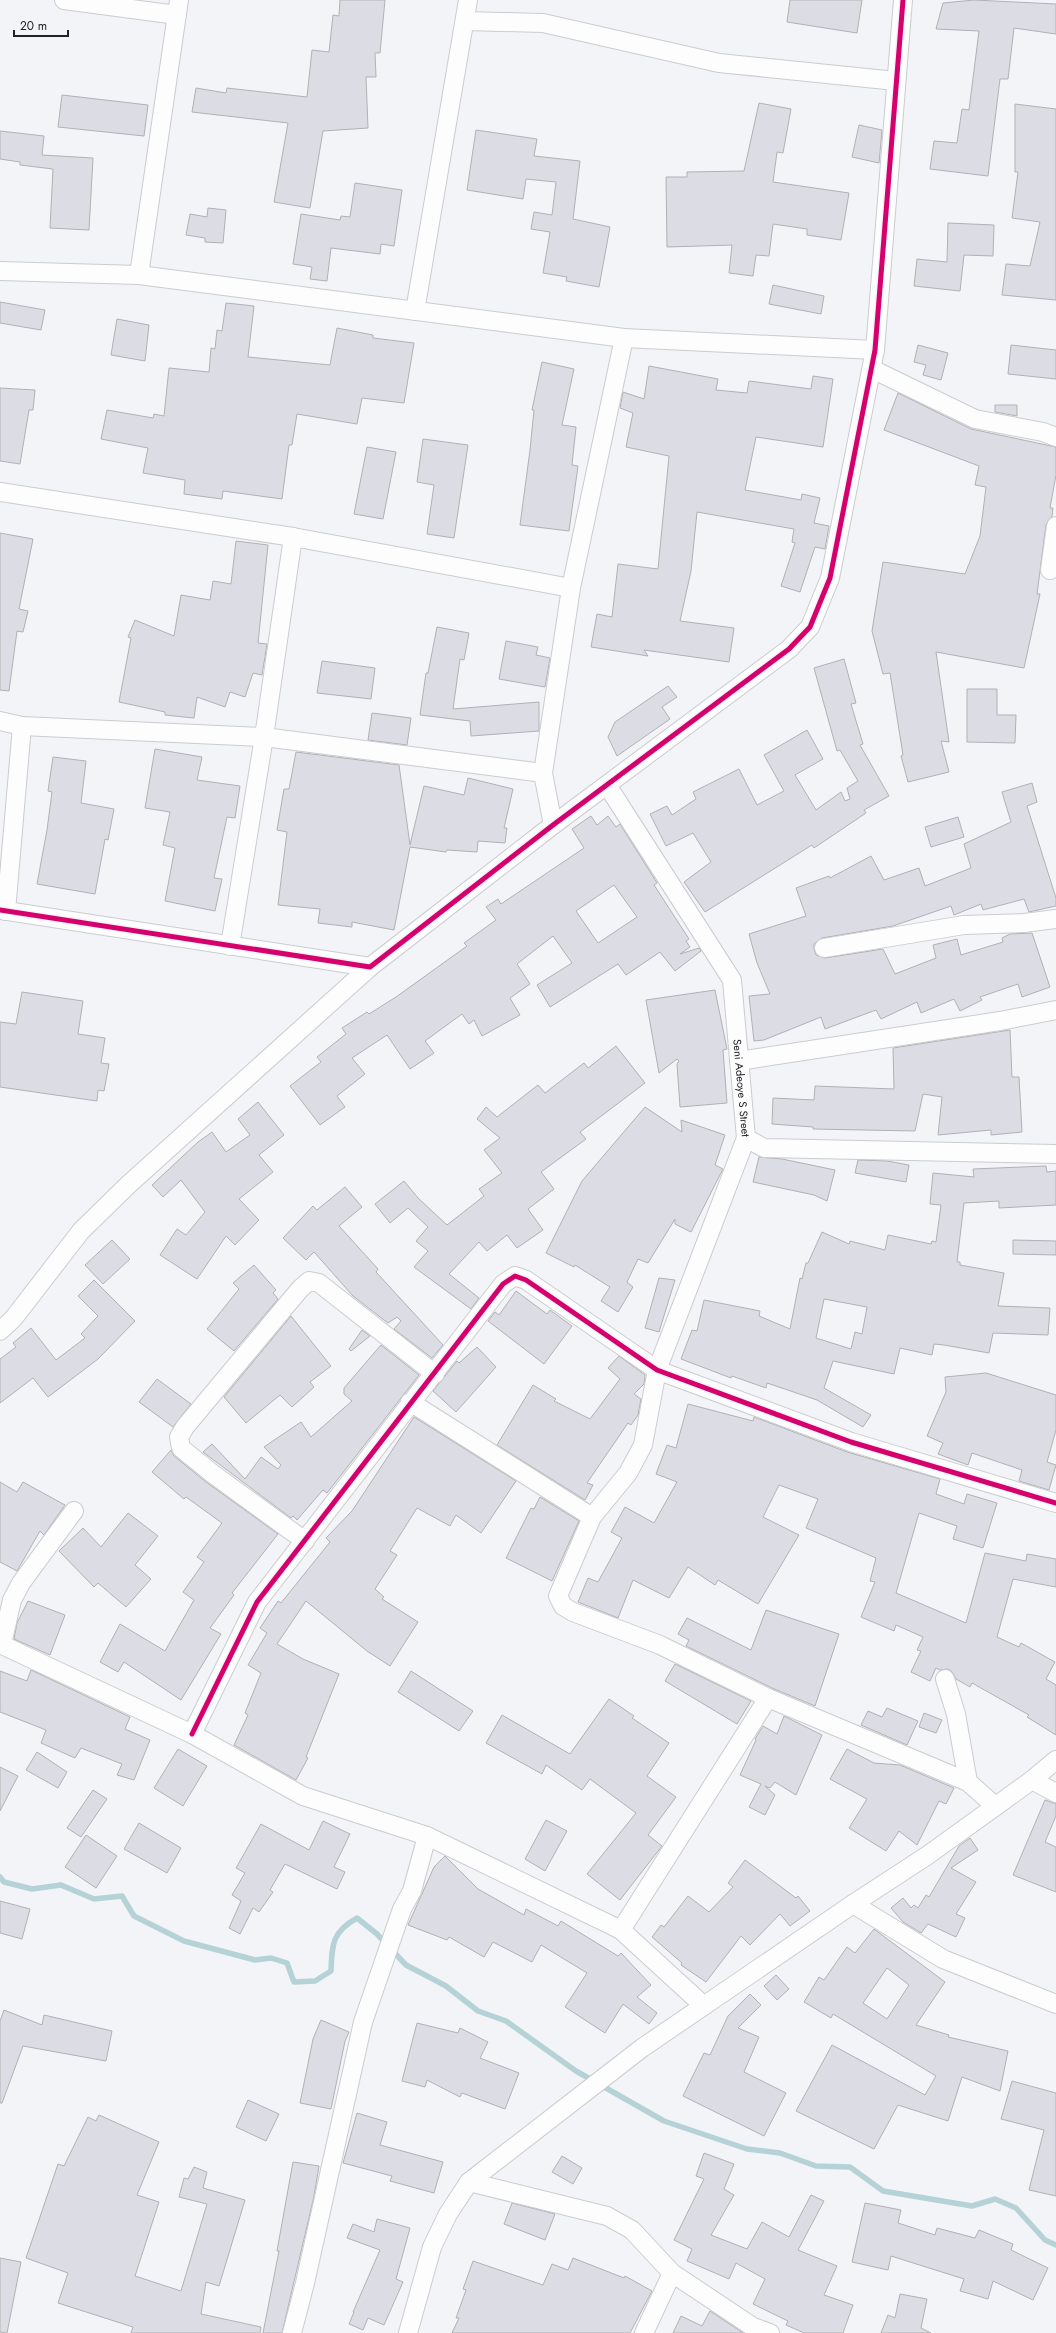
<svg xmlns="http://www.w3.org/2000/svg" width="1056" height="2333" font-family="Jost,sans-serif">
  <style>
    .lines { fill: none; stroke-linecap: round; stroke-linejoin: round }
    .stream { stroke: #b5d2d7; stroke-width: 5.5 }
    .building { fill: #dcdce4; stroke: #b1b1b4; fill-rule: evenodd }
    .minor-casing { stroke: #cbcccf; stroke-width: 20 }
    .minor { stroke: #fdfdfe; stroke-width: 18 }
    .cycleway-casing { stroke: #f2f3f9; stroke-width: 8 }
    .cycleway { stroke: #d6006c; stroke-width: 5 }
    .labels { text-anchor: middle; stroke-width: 4; stroke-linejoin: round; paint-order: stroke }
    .street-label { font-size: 11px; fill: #222225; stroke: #f2f3f9 }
  </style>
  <rect width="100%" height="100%" fill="#f3f4f8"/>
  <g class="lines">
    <path class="stream" d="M0,1877L4,1882L32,1889L61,1885L94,1899L122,1896L134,1916L184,1941L255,1960L271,1958L287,1963L294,1982L315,1981L331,1971C332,1944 332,1932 357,1918L377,1934L406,1965L446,1986L478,2011L506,2021L576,2071L664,2121L747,2149L780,2153L816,2166L850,2167L883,2191L972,2206L995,2199L1016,2208L1045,2240L1056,2245"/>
  </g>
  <path class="building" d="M340,0H385L380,53H375L376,77H366L368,128L323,131L310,208L274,202L288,123L192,112L196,88L226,93L227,88L307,97L312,50L329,52L333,15L339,16Z
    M790,0H862L857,33L787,22Z
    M974,0L1056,4V34L1014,28L1008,79H1000L988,176L930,169L934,141L957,143L962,109L969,110L979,31L936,29L943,3Z
    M62,95L148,105L144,136L58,127Z
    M759,103L791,109L783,153L777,152L773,182L849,193L841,240L807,235V229L773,224L769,256L756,255L753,276L729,273L732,245L667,247L666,177H687V172L744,171Z
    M1015,104L1056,109V300L1002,295L1006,264L1030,266L1040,222L1012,218L1018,172H1015Z
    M859,125L882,130L879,163L852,157Z
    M476,130L537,139L534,156L580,161L573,219L610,227L599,287L566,281L567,277L543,273L550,232L531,229L534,212L552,215L556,182L526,179L523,199L467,190Z
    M0,131L44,136L42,155L93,158L89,230L50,228L53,169L20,165V162L0,159Z
    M355,183L402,190L394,246L381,244L380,254L331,248L327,281L310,279L312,267L293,264L301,214L340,220L341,216L350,217Z
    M208,208L226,210L223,243L205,242V238L186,235L190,214L207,217Z
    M948,223L994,225L993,256L964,255L960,291L914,286L917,259L947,262Z
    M773,285L824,296L821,314L769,304Z
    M0,302L45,310L41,330L0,323Z
    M226,303L254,306L248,357L330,365L337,328L373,335V338L414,343L404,403L362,398L357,424L297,414L292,445H289L282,499L223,491L222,499L184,494L185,480L143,473L148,448L101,439L107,410L153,418L154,414L164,416L169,368L209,372L211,348L215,349L217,330L222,331Z
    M117,319L149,325L145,361L111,355Z
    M918,345L948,353L941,380L923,375L926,365L914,362Z
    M1011,345L1056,350V379L1008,374Z
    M542,362L574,369L562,425L576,427L572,465L578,466L569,531L520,525L530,450L534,410H532Z
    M649,366L718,379L716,390L747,393L749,381L811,389L813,376L833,379L823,447L756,437L745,490L801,500L802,494L820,498L814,523L829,526L825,549L815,547L800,592L781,586L795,543L792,542L794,529L697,512L691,571L680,621L734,628L729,662L644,650L648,656L591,647L597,614L612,617L618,564L658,569L669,456L626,447L633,413L620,408L623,392L644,399Z
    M0,388L35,390L33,410H29L20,464L0,461Z
    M898,393L971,429L1056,447V475L1050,508H1053L1052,516L1046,525L1037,594H1040L1024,668L936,652L949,742L941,741L949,772L908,782L901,756L903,755L890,673L883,674L872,631L883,562L965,574L980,536L986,487L975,485L979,466L884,430Z
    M995,405H1017V416L995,412Z
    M423,439L468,445L454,538L427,534L434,485L417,482Z
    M367,447L396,452L383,519L354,514Z
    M0,533L33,539L19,609L28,611L23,632L17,631L9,691L0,690Z
    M236,541L268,545L258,643L267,644L262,675L253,673L245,697L230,692L225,707L197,697L194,718L165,715V712L119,702L131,638L128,637L135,620L174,636L181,595L210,600L213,581L231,584Z
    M437,627L469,633L464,660L460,659L453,709L539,702V731L471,736L470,721L420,715L426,673H428Z
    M506,641L538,647L536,655L550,658L545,687L499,679Z
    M844,659L856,703L851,704L863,744L860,745L889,796L864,810L866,813L814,848L812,845L705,912L684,882L711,862L693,833L666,846L650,814L667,806L672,815L696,799L693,792L739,769L757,805L784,791L764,755L807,730L823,759L795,775L816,810L841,792L845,801L850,799L847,788L858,781L840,750L837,751L814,668Z
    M322,661L375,668L371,699L317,693Z
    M668,686L677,697L662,707L670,719L617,756L608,737L615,722Z
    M967,689H997V715H1016L1015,743L967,742Z
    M372,713L411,718L407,745L368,740Z
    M155,749L202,757L197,780L240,786L235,818L227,817L214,878L222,879L215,911L165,901L175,848L163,845L170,812L145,808Z
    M296,752L399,765L410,845L424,786L464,795L468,778L513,789L504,828H507L505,843L478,841L477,852L447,850L446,852L410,847L394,930L352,922V927L318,923L320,909L278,905L287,832L277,830L284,789H289Z
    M53,757L86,761L81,803L114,809L108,840L105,839L95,894L37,884L47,830L52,792L48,791Z
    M1032,783L1037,802L1027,806L1056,898V906L1029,912L1024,899L983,910L981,904L954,915L951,906L893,926L822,938L814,944V949L816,955L825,958L883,949L895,974L936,958L933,945L957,939L961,955L1003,942L1002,938L1010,934L1032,933L1050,987L1022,997L1018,984L980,997L982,1000L960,1011L954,999L921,1013L917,1002L881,1019L876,1010L825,1029L821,1017L764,1040L754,1041L749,996L770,994L757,963L749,934L806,916L796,888L829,876L830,878L871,856L884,880L919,868L925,886L971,868L964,844L1011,822L1002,792Z
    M591,816L597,825L608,816L616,827L620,824L657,883L654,885L689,939L686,941L690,947L680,954L699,948L701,951L675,971L660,952L626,975L618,964L550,1007L537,985L572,963L553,936L517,964L530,984L510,998L520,1015L482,1036L474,1020L469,1024L462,1014L425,1041L434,1053L410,1069L387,1035L352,1058L365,1074L337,1096L345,1107L320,1125L290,1086L321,1062L317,1057L346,1034L342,1028L367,1012L369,1014L396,997L467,946L464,943L496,920L486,907L498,899L501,904L584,848L572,829ZM614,885L637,917L598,943L576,911Z
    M958,817L964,837L931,847L925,827Z
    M715,990L727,1049L723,1050L727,1103L680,1107L677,1064L679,1061L677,1059L659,1073L646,1000Z
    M22,992L83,1001L78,1034L105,1038L101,1063L109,1064L104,1091L98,1090L97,1101L0,1087V1022L16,1024Z
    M1010,1030L1012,1077H1019L1022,1132L991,1135V1130L938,1135L942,1097L923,1094L915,1131L813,1129V1127L772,1124L773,1098L814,1100L815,1086L894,1089L893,1048Z
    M616,1046L645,1083L580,1132L586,1139L541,1172L554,1189L528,1209L543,1230L517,1248L507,1235L487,1251L479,1242L449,1274L479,1298L471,1309L414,1267L428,1251L416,1241L428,1227L408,1208L390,1223L375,1204L404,1181L418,1198L447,1225L484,1196L479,1189L502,1173L484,1150L500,1138L477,1119L486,1107L497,1117L538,1085L545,1093L584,1063L588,1068Z
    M258,1102L284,1135L259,1155L273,1172L239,1199L259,1220L235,1245L226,1236L197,1279L160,1255L177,1229L186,1235L205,1212L181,1180L163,1197L152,1185L198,1142L212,1132L226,1152L250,1135L238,1119Z
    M645,1107L682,1132L681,1120L725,1135L715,1165L723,1169L691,1232L675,1224V1219L648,1263L638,1259L627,1282L633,1287L618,1312L601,1301L610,1287L575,1265L574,1267L546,1253L582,1181Z
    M759,1157L782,1159L835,1170L827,1201L814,1195L753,1182Z
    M858,1160L887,1161L909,1165L906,1182L855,1173Z
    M1046,1166L1047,1172L1056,1171V1205L999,1208V1201L964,1203L957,1262H960V1265L1004,1273L998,1306L1050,1308L1048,1335L993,1333L989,1353L944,1345L934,1344L932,1355L900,1348L894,1374L833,1361L824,1388L871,1415L863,1427L817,1400L767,1383L766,1388L732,1376L731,1378L681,1359L692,1330L697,1331L704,1300L760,1311L759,1316L790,1329L800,1278L802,1279L806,1263H808L822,1232L849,1244L850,1241L885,1250L888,1235L931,1244L932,1241L936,1242L941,1205L930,1204L933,1173L974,1177L973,1169ZM824,1299L867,1307L862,1334L855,1332L851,1349L816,1338Z
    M345,1187L362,1207L339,1226L378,1269L376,1272L443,1345L432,1358L394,1329L401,1321L397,1317L388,1323L353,1296L314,1252L306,1260L283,1238L313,1206L317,1210Z
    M112,1240L130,1259L103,1284L85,1265Z
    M1013,1240L1056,1241V1255L1013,1254Z
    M254,1265L276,1290L273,1293L278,1299L234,1351L207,1329L239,1289L233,1283Z
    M659,1278L675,1280L659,1332L645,1328Z
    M94,1280L135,1321L98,1359L48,1397L33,1378L0,1403V1359L16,1347L13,1343L31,1328L56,1360L85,1338L81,1334L98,1316L78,1296Z
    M516,1291L547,1314L550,1310L572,1326L544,1364L488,1321L495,1312L499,1315Z
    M291,1316L331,1366L310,1382L314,1387L292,1407L280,1395L246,1423L224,1397Z
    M362,1330L370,1336L351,1351L349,1349Z
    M381,1345L419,1375L327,1493L323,1490L297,1520L293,1516L291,1518L203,1452L212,1444L245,1479L261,1457L278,1469L281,1465L264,1447L301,1422L311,1437L352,1401L344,1394V1388Z
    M477,1347L496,1367L456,1412L433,1391L457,1361L459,1363Z
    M619,1356L645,1375L644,1384L634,1394L641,1399L638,1415L631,1425L628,1423L587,1483L593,1485L585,1500L497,1445L533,1385L556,1399L554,1401L590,1419L620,1379L608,1368Z
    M986,1373L1056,1395V1430L1047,1462L1056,1465L1049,1490L1019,1481L1022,1470L972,1453L968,1465L938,1454L943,1443L927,1436L946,1392L945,1377Z
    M157,1379L191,1404L173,1427L139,1402Z
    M688,1404L753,1421L754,1417L847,1452L940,1479L936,1494L964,1504L967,1494L997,1503L983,1548L953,1539L957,1526L919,1513L896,1593L966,1623L985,1553L1026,1561L1027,1554L1056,1559V1587L1013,1579L997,1637L1019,1647L1021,1643L1055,1662L1046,1679L1056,1685V1735L1027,1717L1029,1715L972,1683L970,1687L956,1679L952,1672L948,1669L940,1670L936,1668L930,1681L911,1672L921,1651L917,1650L923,1637L896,1625L894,1631L861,1617L875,1582L870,1581L876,1558L806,1528L818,1499L779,1485L763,1517L799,1535L758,1604L718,1580L715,1585L688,1567L669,1598L633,1580L618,1618L578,1602L588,1578L598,1582L622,1538L611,1532L625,1507L654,1523L677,1482L656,1474L667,1445L676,1448Z
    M414,1417L516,1481L481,1533L456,1515L450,1526L417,1508L390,1551L397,1555L375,1589L384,1597L382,1599L418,1622L390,1666L367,1651L306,1601L277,1644L303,1659L339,1674L306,1757L308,1758L296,1780L234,1745L248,1715L245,1713L261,1673L248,1665L267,1633L260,1628L278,1601L281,1603L330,1542L326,1538L352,1511Z
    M171,1450L174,1456L206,1482L278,1534L232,1593L234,1595L210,1628L221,1634L181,1700L124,1662L118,1672L100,1662L120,1624L165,1651L194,1600L183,1592L204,1562L197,1557L222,1523L186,1497L184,1499L152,1472Z
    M0,1482L17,1492L23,1482L65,1505L44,1535L40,1531L17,1571L0,1562Z
    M540,1497L579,1521L552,1581L506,1558L531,1508L534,1509Z
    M128,1513L158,1536L135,1565L151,1579L126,1607L98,1583L94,1587L59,1551L83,1528L101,1547Z
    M28,1601L65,1615L50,1655L14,1639L17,1623Z
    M766,1610L839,1634L815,1706L772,1688L686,1646L689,1640L678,1634L687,1618L751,1650Z
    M675,1664L751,1701L737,1724L665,1681Z
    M31,1670L130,1717L125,1729L150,1740L134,1780L117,1775L122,1764L81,1748L75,1758L41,1743L46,1730L0,1712V1671L27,1681Z
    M411,1671L473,1711L459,1731L398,1692Z
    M609,1699L634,1716L632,1718L669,1743L647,1776L676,1797L648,1835L662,1846L620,1900L587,1874L636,1813L590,1779L582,1790L546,1765L542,1774L486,1743L502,1715L570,1754Z
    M887,1708L918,1721L907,1745L861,1725L868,1711L882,1717Z
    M924,1713L942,1720L936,1733L919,1727Z
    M784,1716L822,1735L796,1795L775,1782L770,1788L765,1786L775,1795L765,1815L749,1807L761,1784L740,1775L756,1740L755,1739L763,1726L777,1734Z
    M178,1749L207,1766L183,1806L154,1788Z
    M847,1749L874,1763L900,1765L954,1788L946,1804L939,1801L917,1845L899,1831L886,1851L849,1828L867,1799L830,1779Z
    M37,1752L67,1772L58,1788L26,1770Z
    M0,1767L18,1776L0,1811Z
    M93,1790L107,1799L81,1837L67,1828Z
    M1045,1800L1056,1804V1816L1045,1842L1056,1847V1892L1013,1875Z
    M546,1820L567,1831L545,1871L525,1859Z
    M323,1821L350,1834L334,1867L345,1872L337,1889L285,1864L270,1890L273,1892L259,1912L253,1908L240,1934L229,1928L241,1901L232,1895L245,1873L236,1868L261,1824L309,1850Z
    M139,1823L181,1848L167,1873L124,1849Z
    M86,1835L117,1856L96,1888L65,1867Z
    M970,1838L978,1850L951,1868L976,1882L956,1914L965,1918L956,1937L928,1924L921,1933L903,1922L891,1908L903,1898L911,1908L914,1905L918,1908L926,1895L929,1897L959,1846Z
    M445,1856L478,1889L524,1915L526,1909L558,1926L561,1921L618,1956L621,1953L651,1985L637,1997L657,2013L649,2024L623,2004L605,2033L565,2007L587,1973L541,1945L532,1962L493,1942L484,1957L449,1937L447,1940L408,1925L434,1867Z
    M745,1860L796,1898L798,1896L810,1911L790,1926L780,1914L750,1945L741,1936L706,1982L681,1965L682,1963L652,1937L661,1925L664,1927L688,1896L709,1912L733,1887L728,1883Z
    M0,1901L30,1909L22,1939L0,1933Z
    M874,1929L945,1982L916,2025L949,2035L948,2037L1008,2051L1000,2091L962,2077L948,2121L898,2105L874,2149L796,2111L832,2045L925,2095L936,2076L833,2014L831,2018L804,2002L819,1977L824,1980L847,1947L855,1953ZM887,1968L909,1985L887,2019L863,2003Z
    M776,1975L789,1989L777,2000L764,1986Z
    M750,1994L761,2005L738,2028L759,2037L744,2072L786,2093L764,2136L683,2096L704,2053L710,2055L728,2016Z
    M4,2010L42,2025L44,2015L112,2031L106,2061L23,2046L2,2103H0V2021Z
    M321,2020L349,2032L345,2041L331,2109L300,2103L313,2039Z
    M417,2023L458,2033L460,2028L488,2042L480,2058L519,2073L505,2109L462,2093L460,2097L427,2080L425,2087L402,2081Z
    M1012,2081L1056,2093V2196L1029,2190L1044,2130L1001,2119Z
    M248,2100L279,2114L266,2141L236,2127Z
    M357,2113L387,2122L380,2145L443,2162L434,2193L390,2181L392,2176L343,2163Z
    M99,2115L159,2142L137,2195L159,2202L135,2276L181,2291L207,2204L179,2197L184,2178L188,2179L194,2167L207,2172L203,2188L245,2200L219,2286L206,2282L201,2314L261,2327L260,2333H131L133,2327L58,2303L68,2273L26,2258L58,2164L64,2166L88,2117L96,2121Z
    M704,2153L734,2164L724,2189L734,2195L711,2235L747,2249L762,2222L789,2237L811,2195L824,2201L798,2250L837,2266L824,2295L853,2305L843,2333H804L786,2325L788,2321L753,2304L765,2279L736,2263L729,2279L687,2261L692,2249L674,2240L704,2179L696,2176Z
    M562,2156L582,2168L573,2184L552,2172Z
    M293,2162L319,2166L314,2196L282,2333H263L279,2251H277Z
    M512,2203L555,2214L545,2240L504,2224Z
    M865,2203L901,2210L898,2223L935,2235L937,2228L975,2238L979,2230L1013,2244L1011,2250L1048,2268L1033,2300L993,2281L988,2299L960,2291L964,2279L891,2256L888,2270L852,2262Z
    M377,2219L410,2228L396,2279L403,2282L384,2325L368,2318L363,2330L349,2324L354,2312H353L380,2250L347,2238L353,2224L374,2232Z
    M0,2258L21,2262L7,2333L0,2332Z
    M573,2258L624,2278L625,2276L652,2291L630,2333H452L459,2318H456L466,2290L463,2289L473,2261L543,2285L552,2264L568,2270Z
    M900,2294L927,2299L921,2328L931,2333H881L888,2315L895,2318Z
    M710,2311L743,2333H673L681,2316L702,2326Z"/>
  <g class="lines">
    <g class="minor-casing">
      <g id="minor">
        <path d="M64,0L177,15"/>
        <path d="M465,21L543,23L719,63L896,81"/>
        <path d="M0,271L139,275L624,338L875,350"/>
        <path d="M139,275L179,0"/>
        <path d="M415,311L468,0"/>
        <path d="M872,369L975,419L1043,432L1056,437"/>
        <path d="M0,492L293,537L571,588"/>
        <path d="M1050,570L1056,526"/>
        <path d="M0,721L22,726L264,737L543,773"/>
        <path id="s1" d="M607,785L732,980L746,1138L764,1148L1056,1154"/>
        <path d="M553,825L543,773L571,588L624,338"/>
        <path d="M0,910L370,967L553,825L789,649L810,627L830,578L875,350L903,0"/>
        <path d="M6,911L22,726"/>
        <path d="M230,946L264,737L293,537"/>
        <path d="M824,948L964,925L1024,923L1056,919"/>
        <path d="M739,1061L1000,1021L1056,1010"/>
        <path d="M746,1138L657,1370L643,1445L628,1473L592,1517L558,1596L563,1606L573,1612L660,1645L768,1698L968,1782L995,1806"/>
        <path d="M0,1331L13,1319L81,1231L128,1185L370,967"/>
        <path d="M410,1402L592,1517"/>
        <path d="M305,1541L213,1474L181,1448L179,1437L185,1427L300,1289L309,1281L319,1283L435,1374"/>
        <path d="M0,1644L192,1734L303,1796L427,1836L621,1930L704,2006"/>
        <path d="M2,1644L12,1600L21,1583L74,1511"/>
        <path d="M945,1679L956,1714L968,1782"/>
        <path d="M192,1734L257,1602L503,1284L515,1276L526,1280L657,1370L851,1442L1056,1503"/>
        <path d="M1032,1780L1056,1793"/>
        <path d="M853,1904L943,1959L1056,2004"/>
        <path d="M621,1930L768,1698"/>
        <path d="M469,2182L607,2216L632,2230L672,2273L753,2327L770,2333"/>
        <path d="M292,2333L305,2283L363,2022L402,1909L412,1891L427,1836"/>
        <path d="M408,2333L432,2247L448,2214L469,2182L642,2048L853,1904L928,1855L1032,1780L1056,1760"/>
        <path d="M644,2333L672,2273"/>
      </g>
    </g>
    <use href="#minor" class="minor"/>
    <g class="cycleway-casing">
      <path id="cycleway" d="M0,910L370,967L553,825L789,649L810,627L830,578L875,350L903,0
        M192,1734L257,1602L503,1284L515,1276L526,1280L657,1370L851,1442L1056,1503"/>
    </g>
    <use href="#cycleway" class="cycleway"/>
  </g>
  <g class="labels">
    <g class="street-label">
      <text dy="4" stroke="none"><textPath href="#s1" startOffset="340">Seni Adeoye S Street</textPath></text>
    </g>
  </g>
  <path d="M14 30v6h54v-6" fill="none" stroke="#222225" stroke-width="2"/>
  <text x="20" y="30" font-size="12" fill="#222225" stroke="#f2f3f9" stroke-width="3" paint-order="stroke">20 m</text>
</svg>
